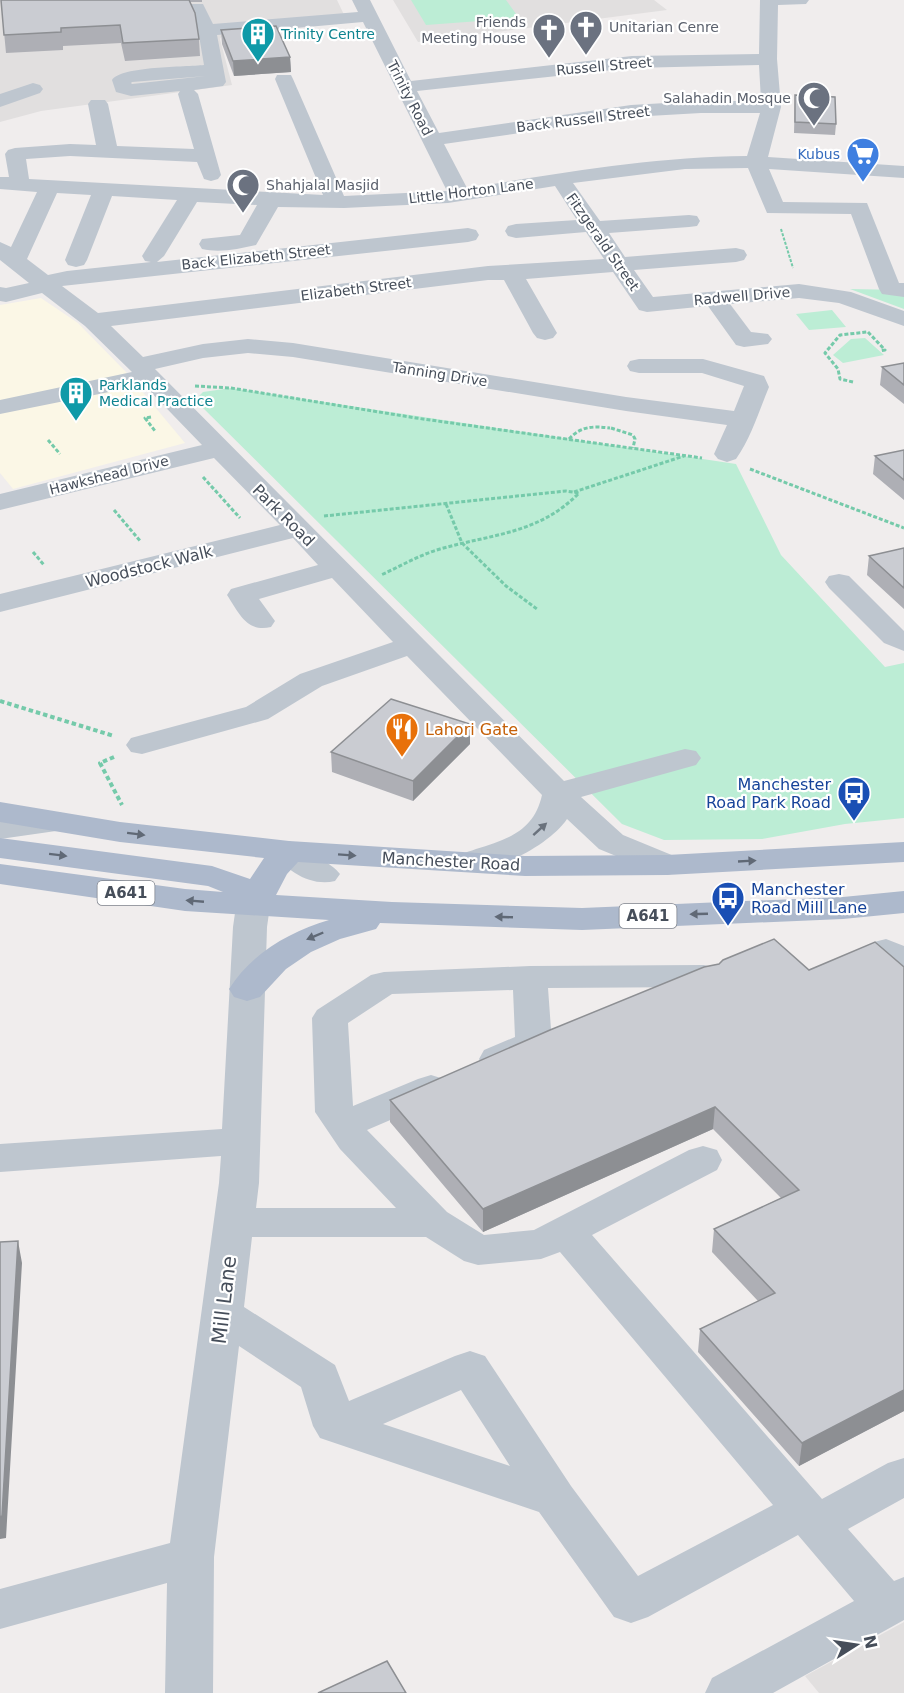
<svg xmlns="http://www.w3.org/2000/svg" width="904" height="1693" font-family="'DejaVu Sans',sans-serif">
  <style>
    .commercial { fill: #fbf7e6 }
    .education { fill: #e1dfdf }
    .green { fill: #bcedd5 }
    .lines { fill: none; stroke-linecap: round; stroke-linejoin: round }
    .path-far2 { stroke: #75caaa; stroke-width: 2; stroke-dasharray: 3 1.5; stroke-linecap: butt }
    .path-far1 { stroke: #75caaa; stroke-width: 3; stroke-dasharray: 4 2; stroke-linecap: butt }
    .path { stroke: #75caaa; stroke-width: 4; stroke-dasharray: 4.5 3; stroke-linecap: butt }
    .minor { fill: #bec6cf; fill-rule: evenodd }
    .major { fill: #adb9cc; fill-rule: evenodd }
    .wall { fill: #aeafb5 }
    .shaded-wall { fill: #8d8f93 }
    .building { fill: #caccd2; stroke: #8d8f93; stroke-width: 1.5 }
    .oneway { fill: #6a727d }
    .oneway2 { fill: #606976 }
    .labels { text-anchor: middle; stroke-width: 4.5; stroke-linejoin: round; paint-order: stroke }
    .far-worship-label { font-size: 14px; fill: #5b616d; stroke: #fff; text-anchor: end }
    .far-culture-label { font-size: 14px; fill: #0d838f; stroke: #fff; text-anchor: start }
    .far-street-label { font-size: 14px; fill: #464e5a; stroke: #fff }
    .far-shop-label { font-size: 14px; fill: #366cbe; stroke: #fff; text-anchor: end }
    .shield { fill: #fff; stroke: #7e838c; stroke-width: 1.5 }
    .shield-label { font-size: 15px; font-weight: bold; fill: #464e5a }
    .street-label { font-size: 16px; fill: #464e5a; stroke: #fff }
    .food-label { font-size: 16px; fill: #c56008; stroke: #fff; text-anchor: start }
    .transit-label { font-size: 16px; fill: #164399; stroke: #fff; text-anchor: end }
    .near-street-label { font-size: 20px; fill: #464e5a; stroke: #fff }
  </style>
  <rect width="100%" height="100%" fill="#f0eded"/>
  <path class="commercial" d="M41,298L78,323L126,372L185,443L13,489L0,473V305Z"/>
  <path class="education" d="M0,0H337L347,21L223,35L220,39L232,85L41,111L0,122Z
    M393,0H654L667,10L418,42Z
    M904,1622V1693H819L805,1676Z"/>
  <path class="green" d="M411,0H506L519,18L426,25Z
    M850,289L904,290V309Z
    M832,310L846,327L809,330L796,314Z
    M865,338L884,355L843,363L833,355L851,339Z
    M231,388L736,464L781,555L885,667L904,663V818L845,824L762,839L664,840L622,824L195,400L203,392Z"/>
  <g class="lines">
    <path class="path-far2" d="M781,229L793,268"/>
    <path class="path-far1" d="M868,332L885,350L880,351
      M853,382L840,379L838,369L825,353L840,335L867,332
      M195,386L231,388L416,418L702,458
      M151,417L145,418L155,431
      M611,428L633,435L635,439L633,448
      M569,439C581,426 593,426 610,428
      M48,440L60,454
      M750,469L904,528
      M203,477L240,518
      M574,492L684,456
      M446,504L462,543L506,586L537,609
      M114,510L141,542
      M324,516L566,491L579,493C539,534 492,534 440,549C419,555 401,566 381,575
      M33,552L44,565"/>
    <path class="path" d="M0,701L114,736
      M114,757L100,763L122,805"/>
    <path class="minor" d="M352,0H370L411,81L632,56L759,54L760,0H809L806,4L778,5L777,59L781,107L768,157L904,166V178L769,169L783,202L867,203L899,283H904V297L882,294L879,289L851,214L767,213L748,168L685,169L573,183L600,221L689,215L697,216L700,221L697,226L689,227L609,233L625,257L736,248L744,250L747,255L744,260L736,262L634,270L653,297L799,284L851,292L904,311V326L839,303L799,298L730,304L751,332L768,334L772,339L768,344L744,347L736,345L708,306L647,312L639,310L613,272L526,279L557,333L553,338L545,340L537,338L533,333L504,280H488L111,326L143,357L203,344L248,339L293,343L626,397L734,411L744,386L702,373H639L630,371L627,366L630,361L639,359H703L764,376L769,387C759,411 751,438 736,459L727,462L718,459L714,454L727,425L626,411L293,357L248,353L203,358L155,369L564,781L685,749L696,751L701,758L696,765L581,797L623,835L679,858L684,865L679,872L667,875L655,872L599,849L567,819C549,846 488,878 456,870L451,863C458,854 465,853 476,849C508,839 534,831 542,795L407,656L322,686L268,719L142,754L131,752L126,745L131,738L246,707L300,674L393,642L332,578L259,599L275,621L271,627C247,633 239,613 227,595L231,589L318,565L293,538L0,612V594L280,525L214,458L0,510V494L202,445L144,385L0,414V400L132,372L85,326L42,293L6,302L0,301V287L6,288L29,283L0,260V242L11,247L37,192L0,189V177H9L5,154L8,150L15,148L70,144L96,145L88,104L91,100H105L108,104L117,146L194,149L178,94L180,91L131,96L116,92L112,80C121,66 186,67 204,65L198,30L188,8L191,4H203L213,24L358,12ZM363,22L447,191L344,196L293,79L291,75H277L275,79L323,195L29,179L26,159L70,156L197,162L204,179L211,181L218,179L221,175L198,94L194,90L223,86L226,82L217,35ZM759,65L761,101H701L631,105L439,133L417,91L632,68ZM206,76L132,84L131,83L132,82ZM701,113H760L747,156C651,157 562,173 467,188L444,144L631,117ZM555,186L577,220L516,224L508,226L505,231L508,236L516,238L586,232L604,259L488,266L98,313L62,286L468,242L476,240L479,235L476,230L468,228L157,262L164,256L197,202L257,205L240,235L202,239L199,244L202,249C220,253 238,249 256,245L278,207L344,208L448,203ZM57,193L91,195L65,260L68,265L76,267L84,265L87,260L112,196L177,200L142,256L145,261L151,262L67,271L48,275L27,259Z
      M33,83L40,85L43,89L40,93L0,107V94Z
      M839,574L849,576L904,631V651L884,643L829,588L825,582L829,576Z
      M58,812L70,815L74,822L70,829L0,839V819Z
      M289,841C299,844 334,865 340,874L335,881C311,887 286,871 272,851L277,844Z
      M253,895L265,899L270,906L267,927L259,1183L256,1208H396L340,1149L315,1112L312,1018L317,1010L371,975L384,972L530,966L704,965L717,968L722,976L717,984L704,987L548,988L552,1043L547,1052L497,1071L484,1068L479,1059L484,1050L515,1037L513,990L392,994L348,1023L353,1106L418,1079L431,1075L444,1079L450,1088L444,1097L367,1130L447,1212L484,1235L534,1230L689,1150L703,1146L717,1150L722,1160L717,1170L592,1235L822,1499L888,1463L904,1458V1498L848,1529L894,1581L904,1577V1620L773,1693H705L712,1678L854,1601L798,1535L648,1617L631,1623L614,1617L539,1512L320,1438L313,1426L301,1387L239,1346L214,1557L213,1693H165L167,1583L0,1629V1589L170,1543L219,1183L221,1156L0,1172V1144L222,1129L233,927L236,906L241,899ZM252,1237H426L464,1261L478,1265L541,1259L560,1252L773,1505L638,1576L571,1486L485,1356L470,1351L455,1356L349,1401L335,1365L244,1307ZM461,1390L510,1466L383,1424Z
      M886,939L904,946V974C889,970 877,963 869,950L874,942Z"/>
    <path class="major" d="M0,802L120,822L289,841L525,856L667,855L904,842V862L667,875L525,876L298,862L287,874L276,895L392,902L582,908L843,897L904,891V913L843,919L582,930L380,923L376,929L340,939L311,952L286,969L260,997L247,1001L234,997L229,989C252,953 289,932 329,920L185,911L0,884V864L185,889L223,892L208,886L0,858V838L212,866L250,879L264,858L120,842L0,822Z"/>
  </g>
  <path class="wall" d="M1,0H202V2H191L190,3L199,39L200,56L125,61L121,43L63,46V50L6,53Z
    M221,30L290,57L291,72L234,76L222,44Z
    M795,95L836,124L835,135L794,133Z
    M904,363V404L880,385L882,367Z
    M904,450V500L873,474L875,456Z
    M904,548V609L867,575L869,556Z
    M470,744L413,801L332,772L331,752Z
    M904,967V1411L799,1466L698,1352L700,1329L758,1301L712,1252L714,1229L781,1198L713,1129L483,1232L390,1122V1100L809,970Z"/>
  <path class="shaded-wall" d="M290,57L291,72L234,76L233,61Z
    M470,724V744L413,801V781Z
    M715,1107L713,1129L483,1232V1209Z
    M18,1241L22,1263L6,1538L0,1539V1517Z
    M904,1390V1411L799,1466L802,1443Z"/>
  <path class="building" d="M1,0H189L195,13L199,39L123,43L120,25L61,28V32L4,35Z
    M276,26L290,57L233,61L221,30Z
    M795,95L835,97L836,124L795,122Z
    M904,363V385L882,367Z
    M904,450V480L875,456Z
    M904,548V588L869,556Z
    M391,699L470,724L413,781L331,752Z
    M774,939L809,970L875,942L904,967V1390L802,1443L700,1329L775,1293L714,1229L799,1190L715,1107L483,1209L390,1100L550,1030L704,967L719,964L723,960Z
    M18,1241L2,1516L0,1517V1242Z
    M387,1661L406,1693H318Z"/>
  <defs><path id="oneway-solid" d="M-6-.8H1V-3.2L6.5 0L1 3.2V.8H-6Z" transform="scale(1.5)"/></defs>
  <use class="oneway" href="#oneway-solid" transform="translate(540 829) rotate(-42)"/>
  <g class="oneway2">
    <use href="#oneway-solid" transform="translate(136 834) rotate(7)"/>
    <use href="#oneway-solid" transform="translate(58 855) rotate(7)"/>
    <use href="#oneway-solid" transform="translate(347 855) rotate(4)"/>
    <use href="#oneway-solid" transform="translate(747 861) rotate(-3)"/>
    <use href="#oneway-solid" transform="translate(195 901) rotate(-175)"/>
    <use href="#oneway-solid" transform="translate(699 914) rotate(178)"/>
    <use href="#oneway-solid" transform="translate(504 917) rotate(-178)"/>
    <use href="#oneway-solid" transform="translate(315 936) rotate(157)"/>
  </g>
  <defs>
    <g id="church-pin" transform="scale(1.725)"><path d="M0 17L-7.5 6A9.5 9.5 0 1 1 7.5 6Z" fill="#6b7280" stroke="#fff"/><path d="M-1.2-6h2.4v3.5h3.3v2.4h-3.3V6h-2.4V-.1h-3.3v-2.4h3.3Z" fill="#fff"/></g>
    <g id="building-pin" transform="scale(1.725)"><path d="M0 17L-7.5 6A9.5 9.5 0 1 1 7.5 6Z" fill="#0f9aa8" stroke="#fff"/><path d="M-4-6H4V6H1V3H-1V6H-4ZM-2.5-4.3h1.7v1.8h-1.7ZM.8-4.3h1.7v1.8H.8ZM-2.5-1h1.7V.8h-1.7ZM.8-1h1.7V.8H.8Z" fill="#fff"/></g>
    <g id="mosque-pin" transform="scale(1.725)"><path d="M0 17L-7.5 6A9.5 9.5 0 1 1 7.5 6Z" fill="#6b7280" stroke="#fff"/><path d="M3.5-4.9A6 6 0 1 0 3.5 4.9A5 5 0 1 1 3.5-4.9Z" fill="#fff"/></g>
    <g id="supermarket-pin" transform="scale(1.725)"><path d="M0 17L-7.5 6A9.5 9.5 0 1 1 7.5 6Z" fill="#3f7fe0" stroke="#fff"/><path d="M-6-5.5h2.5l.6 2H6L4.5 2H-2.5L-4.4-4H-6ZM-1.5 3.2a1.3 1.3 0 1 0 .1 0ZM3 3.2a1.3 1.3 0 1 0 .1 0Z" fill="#fff"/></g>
    <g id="restaurant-pin" transform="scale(1.725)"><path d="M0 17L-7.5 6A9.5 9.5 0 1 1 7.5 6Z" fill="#e8710a" stroke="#fff"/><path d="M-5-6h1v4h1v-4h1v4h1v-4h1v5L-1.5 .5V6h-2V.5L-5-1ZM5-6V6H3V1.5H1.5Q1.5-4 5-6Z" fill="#fff"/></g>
    <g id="bus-pin" transform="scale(1.725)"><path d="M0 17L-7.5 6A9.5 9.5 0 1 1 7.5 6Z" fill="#1a4fb4" stroke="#fff"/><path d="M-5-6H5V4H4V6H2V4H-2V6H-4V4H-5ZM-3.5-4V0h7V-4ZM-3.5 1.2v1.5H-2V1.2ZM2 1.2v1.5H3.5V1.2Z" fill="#fff"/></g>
  </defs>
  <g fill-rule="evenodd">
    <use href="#church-pin" x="586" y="27"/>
    <use href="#church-pin" x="549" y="30"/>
    <use href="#building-pin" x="258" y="34"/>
    <use href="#mosque-pin" x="814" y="98"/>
    <use href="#supermarket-pin" x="863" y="154"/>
    <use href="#mosque-pin" x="243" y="185"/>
    <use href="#building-pin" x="76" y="393"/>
    <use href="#restaurant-pin" x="402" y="729"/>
    <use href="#bus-pin" x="854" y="793"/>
    <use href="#bus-pin" x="728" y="898"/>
  </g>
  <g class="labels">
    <g class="far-worship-label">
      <text x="526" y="27">Friends<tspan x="526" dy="16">Meeting House</tspan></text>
      <text x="609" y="32" text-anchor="start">Unitarian Cenre</text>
      <text x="791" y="103">Salahadin Mosque</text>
      <text x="266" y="190" text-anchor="start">Shahjalal Masjid</text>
    </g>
    <g class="far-culture-label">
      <text x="281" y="39">Trinity Centre</text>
      <text x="99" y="390">Parklands<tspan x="99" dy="16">Medical Practice</tspan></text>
    </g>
    <g class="far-street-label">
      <text transform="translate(604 66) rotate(-5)" y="5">Russell Street</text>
      <text transform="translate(410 98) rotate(63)" y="5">Trinity Road</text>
      <text transform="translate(583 119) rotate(-7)" y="5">Back Russell Street</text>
      <text transform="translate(471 191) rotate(-7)" y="5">Little Horton Lane</text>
      <text transform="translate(603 242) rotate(55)" y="5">Fitzgerald Street</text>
      <text transform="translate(256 257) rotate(-6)" y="5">Back Elizabeth Street</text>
      <text transform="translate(356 289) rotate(-7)" y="5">Elizabeth Street</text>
      <text transform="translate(742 296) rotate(-5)" y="5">Radwell Drive</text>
      <text transform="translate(440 374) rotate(9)" y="5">Tanning Drive</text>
      <text transform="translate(109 475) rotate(-14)" y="5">Hawkshead Drive</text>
    </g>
    <g class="far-shop-label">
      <text x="840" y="159">Kubus</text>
    </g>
    <g class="shield">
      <rect x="97.5" y="881" width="57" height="24" rx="4.5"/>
      <rect x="619.5" y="904" width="57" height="24" rx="4.5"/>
    </g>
    <g class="shield-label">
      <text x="126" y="898">A641</text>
      <text x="648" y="921">A641</text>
    </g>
    <g class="street-label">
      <text transform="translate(284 515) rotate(45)" y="6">Park Road</text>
      <text transform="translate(149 566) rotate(-14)" y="6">Woodstock Walk</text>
      <text transform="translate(451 861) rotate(3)" y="6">Manchester Road</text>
    </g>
    <g class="food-label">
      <text x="425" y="735">Lahori Gate</text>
    </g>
    <g class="transit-label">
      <text x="831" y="790">Manchester<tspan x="831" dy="18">Road Park Road</tspan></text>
      <text x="751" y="895" text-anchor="start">Manchester<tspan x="751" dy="18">Road Mill Lane</tspan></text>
    </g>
    <g class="near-street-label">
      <text transform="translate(224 1300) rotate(-83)" y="7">Mill Lane</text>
    </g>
  </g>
  <g transform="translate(856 1645) rotate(78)" stroke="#ffffff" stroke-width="4.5" paint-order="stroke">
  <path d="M0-4.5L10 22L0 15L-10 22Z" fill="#464e5a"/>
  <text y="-9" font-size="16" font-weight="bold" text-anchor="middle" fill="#464e5a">N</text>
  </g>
</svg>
